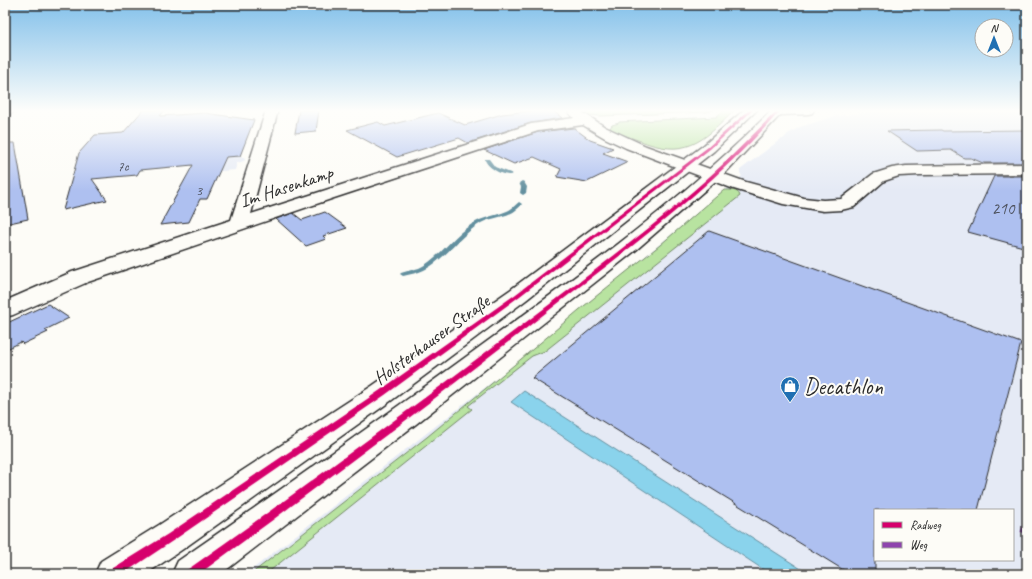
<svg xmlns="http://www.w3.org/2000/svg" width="1032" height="579" font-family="Caveat,sans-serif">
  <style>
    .built { fill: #e5eaf5; fill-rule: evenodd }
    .green { fill: #b8e3a0; stroke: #728766 }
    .water { fill: #8ad3ec; stroke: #64909f }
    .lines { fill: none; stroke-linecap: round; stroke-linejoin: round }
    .stream { fill: #64909f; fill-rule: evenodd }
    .building { fill: #aec0f0; stroke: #2b2b2b }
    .minor-casing { stroke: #2b2b2b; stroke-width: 3 }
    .secondary-casing { stroke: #2b2b2b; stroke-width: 3 }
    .minor { fill: #fdfcf7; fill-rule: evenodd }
    .secondary { fill: #fdfcf7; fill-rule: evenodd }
    .quiet { stroke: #8e44ad; stroke-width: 8; stroke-dasharray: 15 8; stroke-linecap: butt }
    .cycleway-casing { stroke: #fdfcf7; stroke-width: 2 }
    .cycleway { fill: #d6006c; fill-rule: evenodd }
    .labels { text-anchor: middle; stroke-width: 4; stroke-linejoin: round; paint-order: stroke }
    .far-number-label { font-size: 14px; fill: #4c505c }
    .number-label { font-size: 17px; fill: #4c505c }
    .street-label { font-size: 19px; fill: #2b2b2b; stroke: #fdfcf7 }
    .near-poi-label { font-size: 23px; fill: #2b2b2b; stroke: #fdfcf7; text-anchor: start }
  </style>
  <rect width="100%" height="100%" fill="#fdfcf7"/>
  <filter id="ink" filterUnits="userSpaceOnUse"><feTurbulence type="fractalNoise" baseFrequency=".025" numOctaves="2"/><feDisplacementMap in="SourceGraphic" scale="8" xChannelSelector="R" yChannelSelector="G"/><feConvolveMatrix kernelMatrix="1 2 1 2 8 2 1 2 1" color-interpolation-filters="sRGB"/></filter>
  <g filter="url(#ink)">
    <path class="built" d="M910,110H1027V574H246L514,365L742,176L740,173V170L781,139H783L787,135H786L800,127L832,117L862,113ZM875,510H1013V560H875Z
      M242,151L240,157L246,158L244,161L237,163L235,170L211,172L220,153Z"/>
    <path class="green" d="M579,110H714L707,112L601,116L587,115Z
      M724,110H735C701,143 686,159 638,140C630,137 617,134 610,128L612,125L619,123V122L716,117Z
      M724,190C730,190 738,189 740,196L545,351L532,356L468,406L472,409L266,574H251L427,437L514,365L579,310L660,245Z"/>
    <path class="water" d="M524,391L809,574H770L511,402Z"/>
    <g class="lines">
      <path class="stream" d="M485,159H489L495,167L513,174C505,178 488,168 485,160Z
        M522,181L524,182L527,187L526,193L523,195L520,193L521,187L519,183Z
        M519,202L522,204C512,218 495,216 481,223C459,236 446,259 424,270C418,273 410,274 403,276L400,274L401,273C406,271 413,270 419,268C440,258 452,236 472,224C483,217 495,216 507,211C512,209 515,205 519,202Z"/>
    </g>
    <path class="building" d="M143,110H165L160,116L205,113L254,120L240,156L226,157L207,199H200L189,222L160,225L193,165L140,170L137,175L92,179L107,200L63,210L79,153L95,135L123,133Z
      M299,110H319L316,131L295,133Z
      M538,110H552L562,118L531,123L468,143L459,138L397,157L347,130L378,122L385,126L438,113L465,125L502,114Z
      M574,128L590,140L613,148L603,153L628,162L587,182L557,177L561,169L534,157L514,164L484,150L538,132Z
      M941,130L943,131L1027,130V163H983L971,158H964L951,150L917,151L887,131Z
      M5,143H15L28,219L5,224Z
      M994,176H1027V248L968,232Z
      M325,212L347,228L323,236L326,239L306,246L276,219L293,213L302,220Z
      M709,231L1021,343L978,510H875V574H850L532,378Z
      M48,304L69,318L45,330L48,332L23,344L21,342L5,350V324Z"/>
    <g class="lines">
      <g class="minor-casing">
        <path id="minor" d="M5,110H14L12,113L5,115Z
          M266,110H278L251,214L531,124L574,118L569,113L572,110H579L605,127L646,146L746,182L804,198L823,200L841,199L873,174L892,168L906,166L1027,164V174L920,175L899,176L884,181L854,207L841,210L823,211L783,204L734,189L626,148L605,138L583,125L538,131L334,198L88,282L13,315L5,317V301L72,272L231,220Z
          M773,110H814L812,113L808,114L779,115L775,114Z"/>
      </g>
      <g class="secondary-casing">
        <path id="secondary" d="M744,110H757L714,151L526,300L392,400L183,549L146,574H95L101,561L159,525L372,386L510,290L704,145Z
          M772,110H785L727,171L636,250L416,424L221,574H172L178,561C285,487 391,412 496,335C592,265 688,195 772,110Z"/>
      </g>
      <use href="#minor" class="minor"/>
      <use href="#secondary" class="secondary"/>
      <path class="quiet" d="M1022,528L1027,530"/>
      <g class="cycleway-casing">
        <path id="cycleway" d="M749,110H753L710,149L520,296L385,395L174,540L123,574H109L110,570L168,534L379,391L516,294L708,147Z
          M777,110H781C714,186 631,247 552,308C436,399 318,487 199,574H186L187,570C295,494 401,416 506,337C579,282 654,228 721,166C740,148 759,129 777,110Z"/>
      </g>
      <use href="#cycleway" class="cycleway"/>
    </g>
  </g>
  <linearGradient id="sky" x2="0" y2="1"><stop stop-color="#82c0ea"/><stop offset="0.58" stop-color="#fefefb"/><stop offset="1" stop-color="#fefefb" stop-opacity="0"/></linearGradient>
  <rect width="1032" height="191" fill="url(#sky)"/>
  <defs>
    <g id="shop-pin" transform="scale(1)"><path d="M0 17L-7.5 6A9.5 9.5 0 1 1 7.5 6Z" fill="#1f6fb2" stroke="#fdfcf7"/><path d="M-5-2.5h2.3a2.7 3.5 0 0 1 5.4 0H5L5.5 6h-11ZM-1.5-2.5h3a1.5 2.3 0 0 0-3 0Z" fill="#fff"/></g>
  </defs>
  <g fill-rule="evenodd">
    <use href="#shop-pin" x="790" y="386"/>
  </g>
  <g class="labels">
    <g class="far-number-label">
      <text x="123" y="171">7c</text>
      <text x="199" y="195">3</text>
    </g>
    <g class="number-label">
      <text x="1003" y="214">210</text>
    </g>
    <g class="street-label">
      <text transform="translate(286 186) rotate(-18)" y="7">Im Hasenkamp</text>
      <text transform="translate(431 339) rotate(-36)" y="7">Holsterhauser Straße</text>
    </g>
    <g class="near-poi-label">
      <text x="804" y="394">Decathlon</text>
    </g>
  </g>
  <rect width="1032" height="579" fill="none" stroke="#fdfcf7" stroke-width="20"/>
  <rect x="10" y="10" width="1012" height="559" fill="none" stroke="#2b2b2b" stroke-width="1.5" filter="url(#ink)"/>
  <rect x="874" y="509" width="140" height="52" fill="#fdfcf7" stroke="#a9a8a5"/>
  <rect x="882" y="522" width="20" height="6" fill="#d6006c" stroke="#a9a8a5"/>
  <text x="910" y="529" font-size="12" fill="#2b2b2b">Radweg</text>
  <rect x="882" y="542" width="20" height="6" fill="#8e44ad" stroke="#a9a8a5"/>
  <text x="910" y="549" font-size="12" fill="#2b2b2b">Weg</text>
  <g transform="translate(994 38)"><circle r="19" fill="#fdfcf7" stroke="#a9a8a5"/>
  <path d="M0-3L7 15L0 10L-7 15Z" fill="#1f6fb2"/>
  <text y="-6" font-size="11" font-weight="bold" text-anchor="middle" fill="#2b2b2b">N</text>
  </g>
</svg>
